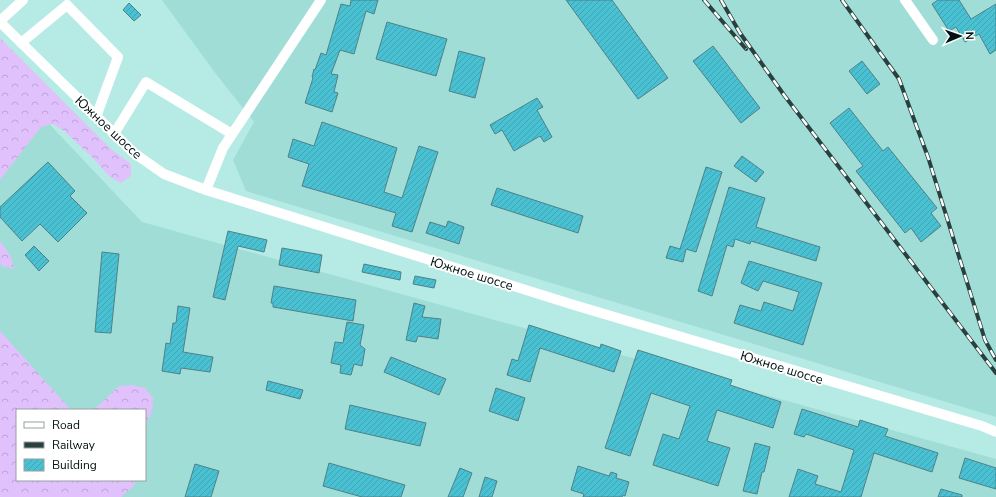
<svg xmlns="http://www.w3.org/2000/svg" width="996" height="497" font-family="'Nunito Sans',sans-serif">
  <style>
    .built { fill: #a0ddd7; fill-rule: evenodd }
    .forest { fill: url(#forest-crowns) }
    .building { fill: url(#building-hatch); stroke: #508087 }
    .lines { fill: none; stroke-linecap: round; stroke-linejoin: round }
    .minor { stroke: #fff; stroke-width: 10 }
    .rail-casing { stroke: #28413f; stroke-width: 4 }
    .rail { stroke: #fff; stroke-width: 2.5; stroke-dasharray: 8; stroke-linecap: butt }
    .labels { text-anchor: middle; stroke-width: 4; stroke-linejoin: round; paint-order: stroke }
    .street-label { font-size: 13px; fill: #011211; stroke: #fff }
  </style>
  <defs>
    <pattern id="forest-crowns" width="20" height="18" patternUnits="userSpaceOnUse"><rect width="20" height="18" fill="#e0c1fc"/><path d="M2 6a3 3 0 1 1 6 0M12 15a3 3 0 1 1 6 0" fill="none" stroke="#bea5d7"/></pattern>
    <pattern id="building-hatch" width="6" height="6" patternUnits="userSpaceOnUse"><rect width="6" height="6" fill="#49c1d2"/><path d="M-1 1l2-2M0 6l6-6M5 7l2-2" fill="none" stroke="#3ea5b3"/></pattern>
  </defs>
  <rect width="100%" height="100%" fill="#b6eae4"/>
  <path class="built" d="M162,0H996V417L246,191L233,160L254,122L216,74Z
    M0,72L142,222L996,459V497H0ZM17,410H145V480H17Z"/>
  <path class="forest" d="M0,38L111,149L131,164V176L121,183L110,177L92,157L64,131L53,124L41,127L0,180Z
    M0,241L11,257L14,269L2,266L0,263Z
    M0,331L71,410H17V480H135L134,486L121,497H0Z
    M132,385L145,388L153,398L152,411L145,426V410H91L99,405L119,386Z"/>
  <path class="building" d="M351,0H378L374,14L366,11L354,54L340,50L331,74L338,75L334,92L338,93L332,112L305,103L313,78L312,77L314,69L315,70L321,53L326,55L341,4L350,6Z
    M566,0H612L668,78L638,99Z
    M938,0H959L971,19L996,4V50L990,54L979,34L965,42L956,27L949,31L932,4Z
    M129,3L141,15L134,21L123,10Z
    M387,22L447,39L436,76L376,59Z
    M713,46L760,108L741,123L693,61Z
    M459,51L485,58L475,98L449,91Z
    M862,61L880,84L867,94L849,71Z
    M537,98L543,107L537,110L552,137L544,142L540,136L514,151L502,130L495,134L490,125Z
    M849,108L883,151L888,147L937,208L931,213L941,226L921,242L911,228L905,233L856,171L863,166L830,123Z
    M322,122L397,148L384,192L402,198L419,146L438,152L412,232L392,226L396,213L302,186L309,164L288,157L293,139L314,146Z
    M742,156L764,172L756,182L734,166Z
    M48,162L75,191L70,196L87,213L58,242L40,224L22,241L0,217V207Z
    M706,167L722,172L696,252L686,249L683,262L666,258L670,246L680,249Z
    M729,187L765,198L756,227L820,247L816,261L751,241L750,244L735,239L733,247L727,245L712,296L698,291Z
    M497,188L583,216L578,233L491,205Z
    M448,221L464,227L459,244L426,233L430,222L446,227Z
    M228,231L267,240L264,252L238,246L225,300L213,297Z
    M34,246L49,261L39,271L25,255Z
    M282,248L322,255L319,273L279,265Z
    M102,252L119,254L111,333L95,332Z
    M749,261L822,283L803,345L734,323L740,305L761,311L764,302L793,311L799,292L763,281L758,291L741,283Z
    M364,264L401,272L400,280L362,272Z
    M415,276L436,280L434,288L413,284Z
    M274,286L356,300L353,321L273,307V303H271Z
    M414,303L425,306L422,317L441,319L438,339L418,336L416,342L406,340Z
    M178,306L190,308L183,352L213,357L210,372L181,368L180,374L162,371L166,343L170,344L173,323H176Z
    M347,322L364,325L360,345L365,349L362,366L354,364L351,375L340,373L341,365L331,363L335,342L343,343Z
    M529,325L600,348L601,344L621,351L614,372L540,348L530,382L507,375L512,359L518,361Z
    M638,350L732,380L730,385L781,402L773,428L717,410L707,441L730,448L718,486L653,465L663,434L679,439L690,406L651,393L630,456L605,448Z
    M391,357L446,379L439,395L384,372Z
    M268,381L303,390L300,399L266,390Z
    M496,388L525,398L518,421L489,411Z
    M350,405L426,423L420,446L345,429Z
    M802,409L858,427L860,420L888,429L885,436L938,453L932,472L874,453L861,497H789L798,469L818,476L815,484L841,492L854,450L806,434L804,437L794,434Z
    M755,443L770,447L764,472H762L757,494L743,491Z
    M965,458L996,468V489L959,478Z
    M329,463L405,485L401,497H362L323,486Z
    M195,464L219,471L211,497H185Z
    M578,466L609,476L611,472L617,474L616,478L629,482L625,496L623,495L622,497H583L584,494L571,490Z
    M460,468L472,473L463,497H448Z
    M485,477L497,481L492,497H479Z
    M941,489L962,495V497H938Z"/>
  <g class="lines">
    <path class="minor" d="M905,0L933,40
      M0,21L23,0
      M0,22L134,153L164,174L206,190L574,305L982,426L996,432
      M21,43L67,5L118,57L96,117
      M114,134L146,82L232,134
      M206,190L223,148L321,0"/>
    <g class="rail-casing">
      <path id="rail" d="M704,0L746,49
        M721,0L740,33L784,95L996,373
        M842,0L899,79L928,157L985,340L996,360"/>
    </g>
    <use href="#rail" class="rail"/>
  </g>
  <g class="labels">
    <g class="street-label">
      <text transform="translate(109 127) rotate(43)" y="5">Южное шоссе</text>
      <text transform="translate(472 273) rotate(17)" y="5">Южное шоссе</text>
      <text transform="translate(782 367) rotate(17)" y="5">Южное шоссе</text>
    </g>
  </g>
  <rect x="16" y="409" width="130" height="72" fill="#ffffff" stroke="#99a0a0"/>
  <rect x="24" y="422" width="20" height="6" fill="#ffffff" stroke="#99a0a0"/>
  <text x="52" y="429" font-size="12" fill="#011211">Road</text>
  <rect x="24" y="442" width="20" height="6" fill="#28413f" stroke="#99a0a0"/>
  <text x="52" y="449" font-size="12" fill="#011211">Railway</text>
  <rect x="24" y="459" width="20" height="12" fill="url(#building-hatch)" stroke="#99a0a0"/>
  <text x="52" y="469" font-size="12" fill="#011211">Building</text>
  <g transform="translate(960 36) rotate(88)" stroke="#ffffff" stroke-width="3" paint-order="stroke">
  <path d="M0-3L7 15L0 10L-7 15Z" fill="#011211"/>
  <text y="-6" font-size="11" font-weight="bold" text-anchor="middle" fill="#011211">N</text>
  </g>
</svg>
